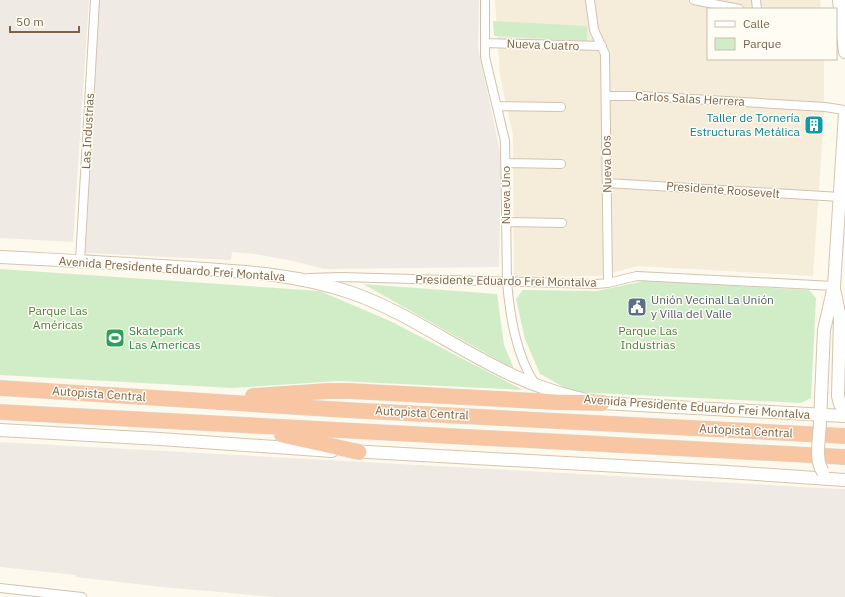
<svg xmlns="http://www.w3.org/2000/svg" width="845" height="597" font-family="'IBM Plex Sans',sans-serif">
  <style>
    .residential { fill: #f5edda }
    .industrial { fill: #efebe4 }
    .green { fill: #d1edc8 }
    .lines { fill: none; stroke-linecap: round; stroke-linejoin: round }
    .minor-casing { stroke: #d1c3b0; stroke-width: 10 }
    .secondary-casing { stroke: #d5c5ad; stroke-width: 14 }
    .motorway-casing { stroke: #ddd7d0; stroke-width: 16 }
    .minor { stroke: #fff; stroke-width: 8 }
    .secondary { stroke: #fff; stroke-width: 12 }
    .motorway { stroke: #f8c6a2; stroke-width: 15 }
    .secondary-bridge-casing { stroke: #d5c5ad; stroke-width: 14; stroke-linecap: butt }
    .secondary-bridge { stroke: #fff; stroke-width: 12 }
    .labels { text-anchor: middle; stroke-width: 3; stroke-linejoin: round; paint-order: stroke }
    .street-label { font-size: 12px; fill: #7b644c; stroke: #fffcf3 }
    .culture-label { font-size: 12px; fill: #0d838f; stroke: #fffcf3; text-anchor: end }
    .service-label { font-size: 12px; fill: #4e5e75; stroke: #fffcf3; text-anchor: start }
    .park-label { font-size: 12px; fill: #4c8143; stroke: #fffcf3 }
    .leisure-label { font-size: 12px; fill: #27864d; stroke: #fffcf3; text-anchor: start }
  </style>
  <rect width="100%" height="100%" fill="#fdf9ec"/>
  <path class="residential" d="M495,0H820L821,9H708V59H824V116L813,276L638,266L599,276L514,277L513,135L500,76Z"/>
  <path class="industrial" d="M0,0H89L73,242L0,238Z
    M99,0H479L478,48L501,156L499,267L324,269L298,262L255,254L232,252L231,260L85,253Z
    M0,442L583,474L820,488L845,489V597H275L162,587L76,577V575L0,567Z"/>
  <path class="green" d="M493,21L587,26V41L494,36Z
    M0,269L320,291L390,321L523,390L339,381L232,388L0,375Z
    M644,281L809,290L816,298L811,398L801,403L573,392L540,374L525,339L516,299L523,290L597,291Z
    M363,284L497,294L504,345L514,369Z"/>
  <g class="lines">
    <g class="minor-casing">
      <path id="minor" d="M485,0V57L505,141L507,282C510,316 516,355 535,384
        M590,0L594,30L605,54L608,283
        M694,0L739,9
        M756,0L757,9
        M485,43L602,46
        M606,96H642L825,107L845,110
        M497,106L561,107
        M506,163L561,164
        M607,183L840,197
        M506,222L562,223
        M80,261L95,0
        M309,278L341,277L596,284L608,283L637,276L834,286
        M0,588L82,597"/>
    </g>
    <g class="secondary-casing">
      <path id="secondary" d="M839,0L845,52
        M0,257C59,260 118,263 177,267C236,271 295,273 352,293C401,310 445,341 492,365C527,384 563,396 602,403L845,416
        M834,289L840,317L838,396L840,404L845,411
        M820,421L824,330L834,286L845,113
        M0,430L160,439L332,451
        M350,451L727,472L845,480"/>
    </g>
    <g class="motorway-casing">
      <path id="motorway" d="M0,388L346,410L845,436
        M253,396L327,391H350L556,402L602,403
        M0,412L845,457
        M282,435L359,452"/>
    </g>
    <use href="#minor" class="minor"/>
    <use href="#secondary" class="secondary"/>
    <use href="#motorway" class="motorway"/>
    <g class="secondary-bridge-casing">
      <path id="secondary-bridge" d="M820,421C820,437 814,459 823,472"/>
    </g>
    <use href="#secondary-bridge" class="secondary-bridge"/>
  </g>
  <defs>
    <g id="building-square" transform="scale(1)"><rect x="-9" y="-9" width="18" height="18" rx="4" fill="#0f9aa8" stroke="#fffcf3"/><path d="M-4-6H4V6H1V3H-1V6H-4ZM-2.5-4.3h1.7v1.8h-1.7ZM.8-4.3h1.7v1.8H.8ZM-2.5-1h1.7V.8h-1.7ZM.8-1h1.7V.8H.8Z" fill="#fff"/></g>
    <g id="civic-square" transform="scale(1)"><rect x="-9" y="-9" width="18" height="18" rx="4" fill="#5c6f8a" stroke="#fffcf3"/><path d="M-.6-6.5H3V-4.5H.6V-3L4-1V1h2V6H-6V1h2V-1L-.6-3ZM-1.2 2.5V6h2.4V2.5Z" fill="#fff"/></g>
    <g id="stadium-square" transform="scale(1)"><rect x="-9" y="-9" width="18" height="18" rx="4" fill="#2e9e5b" stroke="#fffcf3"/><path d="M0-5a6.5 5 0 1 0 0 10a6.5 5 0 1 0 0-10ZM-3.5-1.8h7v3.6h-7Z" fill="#fff"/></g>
  </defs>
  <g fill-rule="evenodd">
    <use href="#building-square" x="814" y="125"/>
    <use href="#civic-square" x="637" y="307"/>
    <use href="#stadium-square" x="115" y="338"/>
  </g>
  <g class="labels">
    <g class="street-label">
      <text transform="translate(543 45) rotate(2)" y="4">Nueva Cuatro</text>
      <text transform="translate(690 99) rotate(3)" y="4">Carlos Salas Herrera</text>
      <text transform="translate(88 131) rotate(-87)" y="4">Las Industrias</text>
      <text transform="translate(607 164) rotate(-91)" y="4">Nueva Dos</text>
      <text transform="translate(723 190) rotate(4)" y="4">Presidente Roosevelt</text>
      <text transform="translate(506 195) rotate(-90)" y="4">Nueva Uno</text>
      <text transform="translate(172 269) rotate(4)" y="4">Avenida Presidente Eduardo Frei Montalva</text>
      <text transform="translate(506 281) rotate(1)" y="4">Presidente Eduardo Frei Montalva</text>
      <text transform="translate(99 394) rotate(4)" y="4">Autopista Central</text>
      <text transform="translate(697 407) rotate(4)" y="4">Avenida Presidente Eduardo Frei Montalva</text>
      <text transform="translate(422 413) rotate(3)" y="4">Autopista Central</text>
      <text transform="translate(746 431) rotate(3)" y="4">Autopista Central</text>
    </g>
    <g class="culture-label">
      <text x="800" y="122">Taller de Tornería<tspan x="800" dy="14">Estructuras Metálica</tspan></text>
    </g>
    <g class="service-label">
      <text x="651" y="304">Unión Vecinal La Unión<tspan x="651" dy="14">y Villa del Valle</tspan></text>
    </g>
    <g class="park-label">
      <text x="58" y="315">Parque Las<tspan x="58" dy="14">Américas</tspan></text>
      <text x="648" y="335">Parque Las<tspan x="648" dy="14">Industrias</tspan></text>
    </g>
    <g class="leisure-label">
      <text x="129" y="335">Skatepark<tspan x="129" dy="14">Las Americas</tspan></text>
    </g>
  </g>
  <rect x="707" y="8" width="130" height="52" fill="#fffcf3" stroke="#cabfb0"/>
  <rect x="715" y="21" width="20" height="6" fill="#ffffff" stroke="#cabfb0"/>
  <text x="743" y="28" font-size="12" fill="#7b644c">Calle</text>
  <rect x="715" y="38" width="20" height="12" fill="#d1edc8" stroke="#cabfb0"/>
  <text x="743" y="48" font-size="12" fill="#7b644c">Parque</text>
  <path d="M10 26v6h69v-6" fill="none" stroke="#7b644c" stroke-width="2"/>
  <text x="16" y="26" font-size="12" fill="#7b644c" stroke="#fffcf3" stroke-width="3" paint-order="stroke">50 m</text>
</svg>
